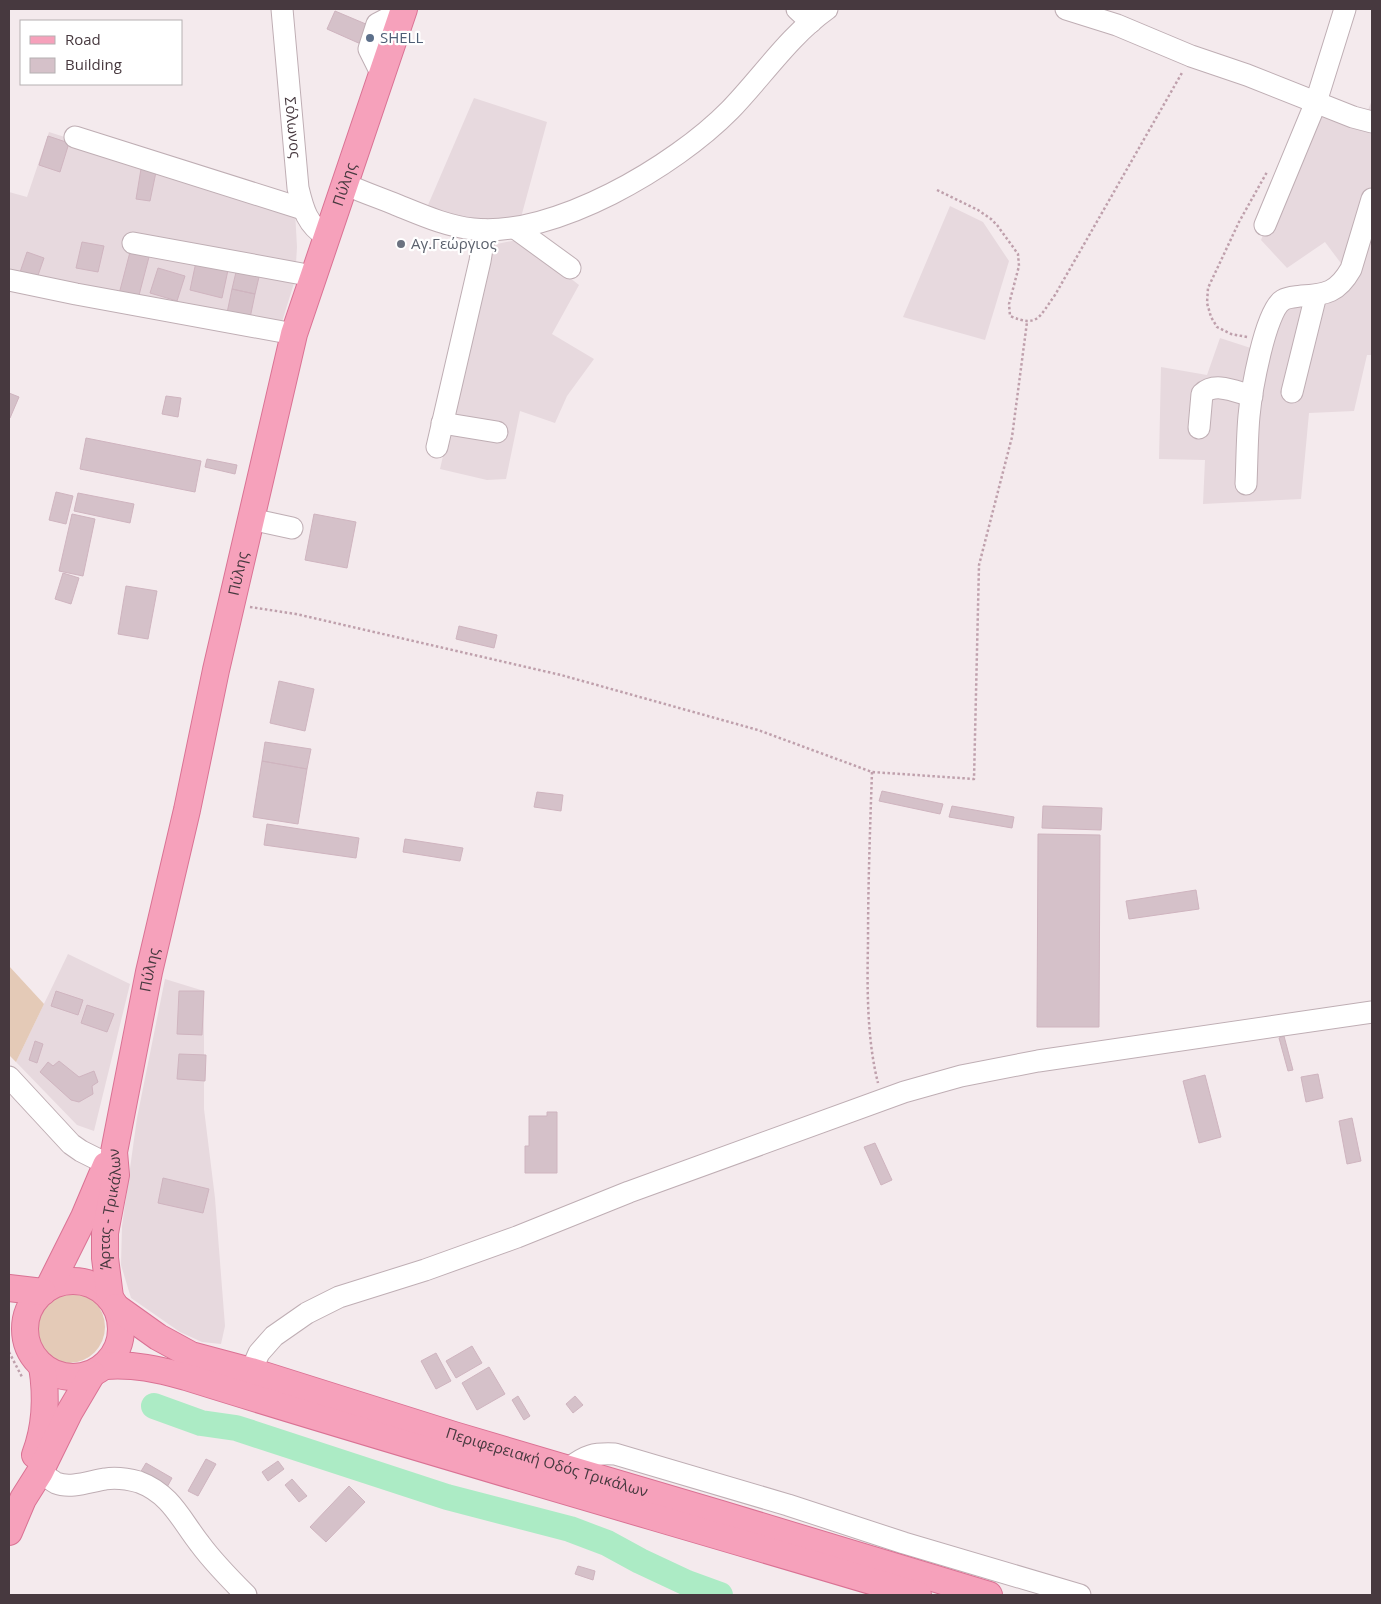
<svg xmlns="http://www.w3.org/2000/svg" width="1381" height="1604" font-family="'Open Sans',sans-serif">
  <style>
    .residential { fill: #e7d9de }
    .green { fill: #e4cab7 }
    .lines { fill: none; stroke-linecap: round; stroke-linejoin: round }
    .river { stroke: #acebc5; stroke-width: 26 }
    .building { fill: #d5c1c9; stroke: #cfb4bf }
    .minor-casing { stroke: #bfaeb4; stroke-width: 23 }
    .major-casing { stroke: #da7294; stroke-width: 28 }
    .path { stroke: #bfa0ac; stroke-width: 2.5; stroke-dasharray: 2.5 2.5; stroke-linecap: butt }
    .minor { stroke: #fff; stroke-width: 21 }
    .major { stroke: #f6a1bb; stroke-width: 26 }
    .service-dot { fill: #5c6f8a; stroke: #fff; stroke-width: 2 }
    .worship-dot { fill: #6b7280; stroke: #fff; stroke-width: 2 }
    .labels { text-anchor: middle; stroke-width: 4.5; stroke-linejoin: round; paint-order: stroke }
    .service-label { font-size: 15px; fill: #4e5e75; stroke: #fff; text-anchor: start }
    .street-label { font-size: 15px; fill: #47393f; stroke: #fff }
    .worship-label { font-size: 15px; fill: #5b616d; stroke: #fff; text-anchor: start }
  </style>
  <rect width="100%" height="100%" fill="#f4eaed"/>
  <path class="residential" d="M474,98L547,122L520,221L502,224L425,212Z
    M1372,100V355H1367L1354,411L1309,413L1301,499L1203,504L1205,460L1159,459L1161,367L1207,375L1220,338L1266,353L1283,309L1302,301L1338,299L1355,282L1325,242L1287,268L1261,240L1315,107L1363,123Z
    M49,132L295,211L297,247L295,280L281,325L9,273V192L27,197Z
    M950,206L983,222L1009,261L985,340L903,317Z
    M521,239L579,285L552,334L594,359L567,396L555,423L520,411L506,479L487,480L440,469L492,245Z
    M68,954L130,984L94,1131L77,1125L16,1062Z
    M165,979L204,991V1109L215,1198L225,1326L221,1344L202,1342L180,1332L131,1298L121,1265L122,1226L137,1118Z"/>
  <path class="green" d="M9,966L44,1004L16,1062L9,1055Z
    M33 1327a36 36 0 1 1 72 0a36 36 0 1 1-72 0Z"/>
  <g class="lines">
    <path class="river" d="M154,1406L201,1423L236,1428L447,1497L570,1529L607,1543L640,1561L687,1583L720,1595"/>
  </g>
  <path class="building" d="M335,11L380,30L372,49L327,29Z
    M48,136L69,143L60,172L39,165Z
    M141,169L156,172L150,201L136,199Z
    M82,242L104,246L98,272L76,268Z
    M27,252L44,258L36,281L19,275Z
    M130,252L149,257L138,299L119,294Z
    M196,262L228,270L222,298L190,290Z
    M158,268L185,276L177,301L150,293Z
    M236,272L259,277L255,294L232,289Z
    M232,289L255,294L250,318L227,313Z
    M9,393L19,397L10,418L9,417Z
    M166,396L181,398L178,417L162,414Z
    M86,438L201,461L195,492L80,469Z
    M207,459L237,465L235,474L205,467Z
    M56,492L73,496L66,524L49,520Z
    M78,493L134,504L130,523L74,511Z
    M72,514L95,519L83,576L59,571Z
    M314,514L356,522L347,568L305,560Z
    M63,573L79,578L71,604L55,599Z
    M126,586L157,591L148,639L118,634Z
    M459,626L497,635L494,648L456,639Z
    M279,681L314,689L305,731L270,723Z
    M265,742L311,749L307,769L262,761Z
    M262,761L307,769L298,824L253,817Z
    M882,791L943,804L940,814L879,801Z
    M537,792L563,795L561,811L534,807Z
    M952,806L1014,817L1012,828L949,817Z
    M1043,806L1102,808L1101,830L1042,828Z
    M267,824L359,838L356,858L264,845Z
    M1038,834L1100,835L1099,1027H1037Z
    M405,839L463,848L460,861L403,852Z
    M1196,890L1199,909L1129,919L1126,901Z
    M56,991L83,1000L78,1015L51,1006Z
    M179,991H204L202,1035L177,1034Z
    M87,1005L114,1014L107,1032L81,1023Z
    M1284,1036L1293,1070L1288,1071L1279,1038Z
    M35,1041L43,1044L37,1063L29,1060Z
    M179,1054L206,1055L205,1081L177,1079Z
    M59,1061L79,1077L94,1071L98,1082L92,1086L93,1094L79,1102L71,1100L40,1072L48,1062L53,1066Z
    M1318,1074L1323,1098L1306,1102L1301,1077Z
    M1205,1075L1221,1137L1199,1143L1183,1081Z
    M547,1112H557V1173H525V1146H529V1116H547Z
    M1352,1118L1361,1161L1347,1164L1339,1121Z
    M875,1143L892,1180L881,1185L864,1147Z
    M163,1178L209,1189L203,1213L158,1203Z
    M472,1346L482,1363L456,1378L446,1361Z
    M436,1353L451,1381L436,1389L421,1361Z
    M489,1367L505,1394L477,1410L462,1383Z
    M518,1396L530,1416L524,1420L512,1400Z
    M575,1396L583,1405L573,1413L566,1404Z
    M206,1459L216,1464L198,1496L188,1491Z
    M278,1461L284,1469L268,1481L262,1472Z
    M146,1463L172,1478L166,1489L140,1473Z
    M292,1479L307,1496L299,1502L285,1485Z
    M349,1486L365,1502L326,1542L310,1527Z
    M578,1566L595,1571L593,1580L575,1574Z"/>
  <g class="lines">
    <g class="minor-casing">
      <g id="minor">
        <path id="s1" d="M282,9L298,188C303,209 307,225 327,237"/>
        <path d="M797,9L811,22"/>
        <path d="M1066,9L1117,25L1191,56L1247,75L1353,117L1372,122"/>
        <path d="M382,75L369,49L377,24L404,10"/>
        <path d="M75,137L303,209"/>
        <path d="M345,184C362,192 380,198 397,205C422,215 446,226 473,229C554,238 675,166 730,110C762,77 789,36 827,9"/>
        <path d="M1265,225L1316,102L1345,9"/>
        <path d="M515,228L570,268"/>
        <path d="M133,243L313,276"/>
        <path d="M9,280L76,294L294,334"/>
        <path d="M1292,392L1316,295"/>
        <path d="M442,423L497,432"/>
        <path d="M1199,428L1202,394C1215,381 1236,392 1252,396"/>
        <path d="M437,447L480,261L485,230"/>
        <path d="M1246,484C1247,462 1247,438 1249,416C1251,394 1265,310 1283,300C1288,297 1295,297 1301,296C1326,295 1338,292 1351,269L1372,199"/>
        <path d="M251,519L292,528"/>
        <path d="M9,1077L71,1144L81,1151L107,1164"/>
        <path d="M251,1371L259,1353L274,1336L307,1313L339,1297L425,1270L517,1237L629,1192L904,1092L961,1076L1038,1061L1372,1012"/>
        <path d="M569,1468C586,1455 594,1453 615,1454L788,1505L904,1543L1080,1595"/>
        <path d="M40,1472C45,1475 51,1480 56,1483C71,1489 91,1481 105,1479C117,1477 128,1479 139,1482C171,1494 181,1520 200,1544C214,1563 230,1579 246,1595"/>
      </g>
    </g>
    <g class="major-casing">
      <g id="major">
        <circle cx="73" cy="1329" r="48"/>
        <path d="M49,1287L84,1217L106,1165"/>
        <path d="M9,1288L43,1292"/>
        <path id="s2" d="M110,1297L105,1258V1233L116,1175L114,1152L149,972L187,810L216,670L294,334L404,9"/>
        <path id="s3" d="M116,1307L158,1337L191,1355L251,1371L454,1435L721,1514L989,1595"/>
        <path d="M105,1366C135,1364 157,1369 186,1377C429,1453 674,1522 918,1595"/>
        <path d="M35,1455C46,1426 47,1397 42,1366"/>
        <path d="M9,1532L23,1499L40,1472L69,1413L92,1374"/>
      </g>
    </g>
    <path class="path" d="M937,190L978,210L991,219L997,225L1018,254L1019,266L1009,304L1010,316C1038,328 1039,317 1055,295L1183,71
      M1247,337L1231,334L1217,327L1211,317L1207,303L1208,288L1239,222L1267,172
      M250,607L296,614L561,675L758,730L872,772L974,779L979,565L1012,437L1027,322
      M872,772C870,829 868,886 868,943C867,988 867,1040 878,1083
      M9,1352L22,1377"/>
    <use href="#minor" class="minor"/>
    <use href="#major" class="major"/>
  </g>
  <circle class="service-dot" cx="370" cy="38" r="5"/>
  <circle class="worship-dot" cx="401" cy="244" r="5"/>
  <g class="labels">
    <g class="service-label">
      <text x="380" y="43">SHELL</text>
    </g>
    <g class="street-label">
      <text dy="5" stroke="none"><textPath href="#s1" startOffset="119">Σόλωνος</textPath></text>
      <text dy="5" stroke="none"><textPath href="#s2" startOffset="1142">Πύλης</textPath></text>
      <text dy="5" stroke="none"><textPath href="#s2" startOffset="738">Πύλης</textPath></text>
      <text dy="5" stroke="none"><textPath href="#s2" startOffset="332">Πύλης</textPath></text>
      <text dy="5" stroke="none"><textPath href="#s2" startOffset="89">Άρτας - Τρικάλων</textPath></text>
      <text dy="5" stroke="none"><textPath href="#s3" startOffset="461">Περιφερειακή Οδός Τρικάλων</textPath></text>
    </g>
    <g class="worship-label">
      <text x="411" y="249">Αγ.Γεώργιος</text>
    </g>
  </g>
  <rect width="1381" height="1604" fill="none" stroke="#47393f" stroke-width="20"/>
  <rect x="20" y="20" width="162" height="65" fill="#ffffff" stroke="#b5b0b2"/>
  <rect x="30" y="36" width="25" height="8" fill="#f6a1bb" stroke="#b5b0b2"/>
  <text x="65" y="45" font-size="15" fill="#47393f">Road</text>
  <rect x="30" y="58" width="25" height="15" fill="#d5c1c9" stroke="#b5b0b2"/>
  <text x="65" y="70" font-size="15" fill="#47393f">Building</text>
</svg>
